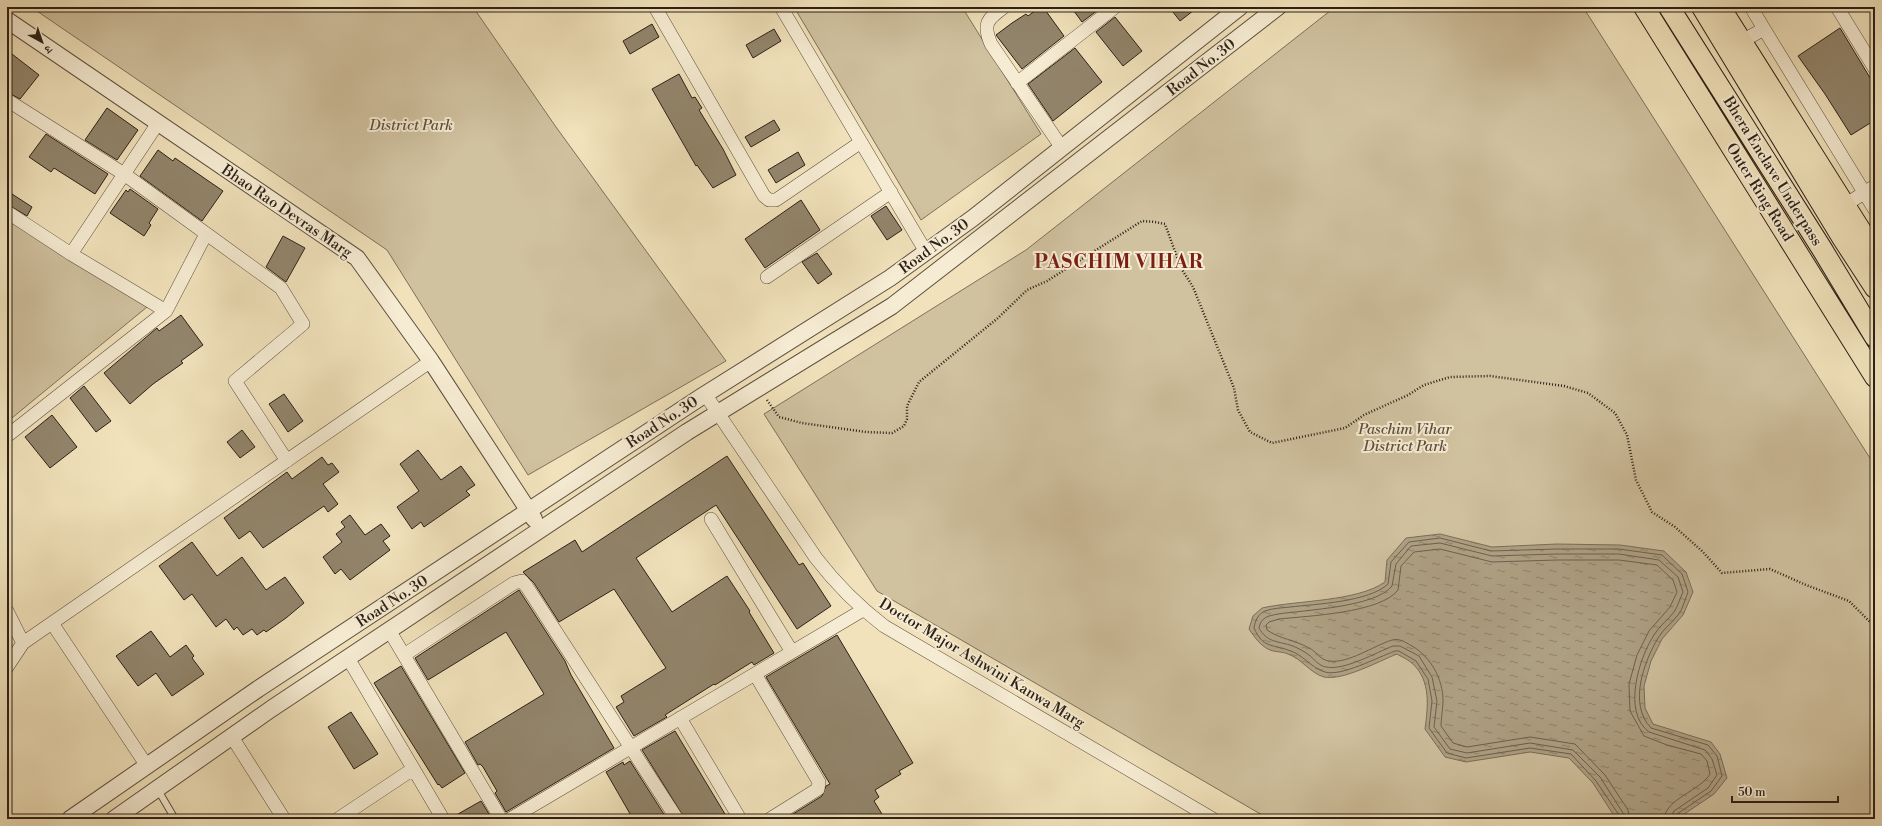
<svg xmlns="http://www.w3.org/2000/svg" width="1882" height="826" font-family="'Libre Bodoni','Noto Serif Devanagari',serif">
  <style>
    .green { fill: #d0c19f; stroke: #7e705b }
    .water { fill: url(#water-ripples); stroke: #7a6d58 }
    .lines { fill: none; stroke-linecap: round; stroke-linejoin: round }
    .shore { stroke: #6d604d; stroke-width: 1 }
    .building { fill: #92856c; stroke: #2c2017 }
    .service-casing { stroke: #5d5040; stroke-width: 8 }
    .minor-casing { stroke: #5d5040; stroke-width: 14 }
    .tertiary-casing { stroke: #5d5040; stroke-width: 18 }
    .primary-casing { stroke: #2c2017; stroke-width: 22 }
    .path { stroke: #2c2017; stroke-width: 2.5; stroke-dasharray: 1 2; stroke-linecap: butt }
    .service { stroke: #f6ecd3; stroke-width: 6 }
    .minor { stroke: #f6ecd3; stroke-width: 13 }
    .tertiary { stroke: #f6ecd3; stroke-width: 16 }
    .primary { stroke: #f1e2bb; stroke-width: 20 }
    .labels { text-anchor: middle; stroke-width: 4; stroke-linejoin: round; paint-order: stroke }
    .street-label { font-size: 15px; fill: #2c2017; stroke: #f6ecd3 }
    .park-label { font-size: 15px; font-style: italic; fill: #5d5040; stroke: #f6ecd3 }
    .district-label { font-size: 19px; font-weight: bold; letter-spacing: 1px; fill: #7a1f14; stroke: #f6ecd3 }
  </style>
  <defs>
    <pattern id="water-ripples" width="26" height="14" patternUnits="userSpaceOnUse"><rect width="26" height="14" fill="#aea083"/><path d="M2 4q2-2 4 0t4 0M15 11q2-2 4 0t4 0" fill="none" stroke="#8e826a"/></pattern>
  </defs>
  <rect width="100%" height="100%" fill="#f1e2bb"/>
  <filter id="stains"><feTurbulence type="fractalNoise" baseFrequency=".005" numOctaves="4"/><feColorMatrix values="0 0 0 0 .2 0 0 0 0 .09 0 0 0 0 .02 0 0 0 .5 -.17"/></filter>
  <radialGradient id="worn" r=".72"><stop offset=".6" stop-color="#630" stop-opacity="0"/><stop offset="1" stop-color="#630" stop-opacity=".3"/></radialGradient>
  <path class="green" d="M31,7H473L556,127L726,361L528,475L387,250Z
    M794,7H962L1041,134L921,220Z
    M1335,7H1583L1875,466V819H1269L877,591L764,414L1026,250Z
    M7,220L147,307L7,422Z"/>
  <path class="water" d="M1440,534L1492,547L1557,544L1620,545L1664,551L1686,572L1693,592L1683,615L1662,639L1651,661L1644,686L1645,708L1653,724L1711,742L1720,754L1727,778L1714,794L1677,819H1616L1593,783L1569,758L1530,752L1466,762L1445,757L1425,729C1428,707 1431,681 1413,664C1409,660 1402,657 1397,654C1379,661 1343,681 1324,677C1310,673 1302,659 1288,654C1284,652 1278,652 1273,651C1262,648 1255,638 1249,629L1253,616L1262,608C1298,600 1356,602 1385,582L1387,560L1406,538Z"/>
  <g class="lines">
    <path class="shore" d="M1619,819V815L1596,781L1571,754L1530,748L1466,758L1447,753L1429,728L1432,701L1428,679L1416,661L1399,651H1395C1378,657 1341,677 1325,672C1311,668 1303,654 1288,650C1271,644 1263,648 1254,628C1255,621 1258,614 1265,611C1273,608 1282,608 1290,607C1316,604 1369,602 1388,584L1391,562L1409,542L1440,538L1491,551L1557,549H1619L1662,555L1682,574L1688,592C1685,599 1683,609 1678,615C1672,623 1663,629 1658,638C1644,662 1628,704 1651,728L1708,745L1717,756L1722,776L1711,791L1677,814L1675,819
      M1624,819L1623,813L1600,777L1573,750L1530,743L1467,753L1450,749L1434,727L1437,701L1432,677L1419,656L1400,646H1393C1377,652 1344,671 1326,667C1319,666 1314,659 1309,655C1304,651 1296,647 1290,645C1276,641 1267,642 1259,628C1261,617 1268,616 1278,614C1305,610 1376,607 1392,586L1396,564L1411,546L1440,543L1492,556L1557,554H1619L1659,560L1678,577L1683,592C1680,598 1678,606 1674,612C1668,620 1659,626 1654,635C1639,658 1622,712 1649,732L1705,750L1712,759L1717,775L1708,788L1674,811L1670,819
      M1630,819L1628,810L1605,775L1575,744L1530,737L1467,747L1453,743L1441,726C1441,718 1443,709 1443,701C1443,679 1431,657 1412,646C1405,642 1399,638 1392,640C1373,646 1348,664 1329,661C1320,660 1316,651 1309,648C1295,640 1280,639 1267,630L1266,625L1269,622L1279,619C1307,616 1381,613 1398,590L1401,566L1414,552L1440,549L1492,562L1557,560H1619L1657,565L1673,580L1677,592L1670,607L1649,631L1637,655L1629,684L1630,711L1644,736L1667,745L1701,754L1707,761L1710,774C1700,791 1665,799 1664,819"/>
  </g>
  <path class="building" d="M1040,7H1043L1064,36L1022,69L996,35L1012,23L1026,14L1028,16Z
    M1071,7H1102L1082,22Z
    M1169,7H1198L1180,21Z
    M1115,17L1142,51L1123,66L1096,32Z
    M652,24L659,37L630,54L623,41Z
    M1840,28L1875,86V120L1851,135L1825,94L1798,56Z
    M774,29L781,41L753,58L746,45Z
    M1075,48L1102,82L1053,121L1028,84Z
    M12,54L39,75L20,99L7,92V60Z
    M679,74L692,98L695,97L702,108L699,110L723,149L736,175L713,188L697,165L696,166L652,89Z
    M107,108L138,130L117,160L85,140Z
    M774,120L780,130L751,147L745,137Z
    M46,134L108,174L95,194L54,168L51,172L29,157Z
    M158,150L173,161L175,158L223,191L202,221L140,176Z
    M798,152L805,165L776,183L768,170Z
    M130,189L158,209L149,223L151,225L144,236L110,213L126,190L128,192Z
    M12,194L32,207L27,216L7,204Z
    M801,200L820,230L765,268L745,239Z
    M886,206L902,230L887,240L871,216Z
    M283,236L305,248L286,282L266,267Z
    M817,253L832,274L818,284L802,262Z
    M181,315L203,345L181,361L183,363L153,384L130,404L104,373L151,333L157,328L159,331Z
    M84,386L111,421L96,432L70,398Z
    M284,394L303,421L288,432L269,404Z
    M52,415L77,447L50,468L25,437Z
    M242,430L255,447L240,458L227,442Z
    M418,450L441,480L461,466L475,485L466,491L470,495L424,527L421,522L412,529L397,507L419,491L400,464Z
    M727,456L799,565L803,563L831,606L797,629L716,505L636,558L672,612L727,576L750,611L749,612L774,653L754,665L752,662L715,685L714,684L665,715L667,717L634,736L616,707L624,702L621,696L666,668L614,589L559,622L534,583L523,572L575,540L582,552Z
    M322,457L328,465L332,463L339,472L323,484L338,504L328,512L324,506L263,548L250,531L239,539L224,518L287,472L292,479Z
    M350,515L365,535L381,524L390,536L383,541L390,550L350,580L341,569L335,574L323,557L342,542L336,534L345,527L341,522Z
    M192,542L217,576L242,557L266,590L285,577L304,603L286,618L266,632L264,630L257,635L252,629L243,635L237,627L234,630L226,619L216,627L192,594L184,600L159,566Z
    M519,590L565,661L571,675L614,748L506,812L495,793L497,791L483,767L480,764L478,765L465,742L544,694L506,632L428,680L415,658Z
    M151,631L170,657L186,645L194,656L192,658L204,674L172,696L156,673L138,686L116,656Z
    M837,635L913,763L899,771L901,774L875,790L879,797L874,801L885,819H785L822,796L826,786L830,784L766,677Z
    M401,666L465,773L442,788L439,784L438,785L374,683Z
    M351,712L378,754L354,769L328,727Z
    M675,731L690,756L728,819H685L644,753L642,750Z
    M630,761L667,819H633L606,772L623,762L624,765Z
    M481,801L492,819H451V818Z"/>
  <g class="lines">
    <g class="service-casing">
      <path id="service" d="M158,790L175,819"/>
    </g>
    <g class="minor-casing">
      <path id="minor" d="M655,7L764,196L769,200H776L861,142
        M781,7L926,252
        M1004,7C988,19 982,23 991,44L1062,148
        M1751,7L1764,29
        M1837,7L1875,69
        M1742,41L1764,29L1875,210
        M1017,83L1115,7
        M7,100L124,174L281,288L303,324L235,381L287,461
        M1845,205L1875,186
        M7,212L71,254L166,311
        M71,254L158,123
        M767,277L891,192
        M705,394L816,558C836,584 858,606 884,626L1213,819
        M7,436L166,311L206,234
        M711,519L792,652
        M7,611L23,643
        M52,623L147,766
        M389,630L501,819
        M404,655L514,583L522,581L527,587L677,819
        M348,658L443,819
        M7,667L23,643L431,361
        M755,674L819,782L818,789L770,819
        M680,718L740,819
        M232,737L284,819
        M338,819L413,769
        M510,819L863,610"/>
    </g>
    <g class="tertiary-casing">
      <path id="tertiary" d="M7,20L357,258L431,361L534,519
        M70,819L258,689L701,397L890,278L973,218L1240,7
        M114,819L271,709L687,432L892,306L1278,7"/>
    </g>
    <g class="primary-casing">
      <path id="primary" d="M1644,7L1875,377
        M1669,7L1822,249L1875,337
        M1702,7L1843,239L1875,288
        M1720,7L1875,253"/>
    </g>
    <path class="path" d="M767,400L779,417L802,423L866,432L892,433L904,426L907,419V406L919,382L998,318L1027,290L1047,281L1142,221L1155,222L1165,224L1181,268L1193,287L1234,388L1238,410L1250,432L1272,443L1345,428L1364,415L1408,395L1424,385L1450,377L1490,376L1564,386L1588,393L1615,413L1627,435L1636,480L1652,512L1675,527L1702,551L1722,573L1770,569L1806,585L1849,601L1875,627"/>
    <use href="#service" class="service"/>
    <use href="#minor" class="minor"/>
    <use href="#tertiary" class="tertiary"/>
    <use href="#primary" class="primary"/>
  </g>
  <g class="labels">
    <g class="street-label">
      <text transform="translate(1201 67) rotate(-38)" y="5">Road No. 30</text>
      <text transform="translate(1773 171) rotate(58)" y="5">Bhera Enclave Underpass</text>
      <text transform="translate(1760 192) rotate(58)" y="5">Outer Ring Road</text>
      <text transform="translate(287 211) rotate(34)" y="5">Bhao Rao Devras Marg</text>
      <text transform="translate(934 246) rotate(-36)" y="5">Road No. 30</text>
      <text transform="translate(662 422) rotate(-33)" y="5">Road No. 30</text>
      <text transform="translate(392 601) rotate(-33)" y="5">Road No. 30</text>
      <text transform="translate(982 663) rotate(31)" y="5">Doctor Major Ashwini Kanwa Marg</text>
    </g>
    <g class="park-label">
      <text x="411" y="130">District Park</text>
      <text x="1405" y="434">Paschim Vihar<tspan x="1405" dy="17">District Park</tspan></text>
    </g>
    <g class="district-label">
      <text x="1119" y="268">PASCHIM VIHAR</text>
    </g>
  </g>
  <rect width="1882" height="826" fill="none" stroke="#f1e2bb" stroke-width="24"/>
  <rect x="8" y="8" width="1866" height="810" fill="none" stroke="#2c2017" stroke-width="2"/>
  <rect x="12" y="12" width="1858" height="802" fill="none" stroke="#2c2017"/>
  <g transform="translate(42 42) rotate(140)" stroke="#f6ecd3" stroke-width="3" paint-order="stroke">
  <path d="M0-3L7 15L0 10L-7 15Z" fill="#2c2017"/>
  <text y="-6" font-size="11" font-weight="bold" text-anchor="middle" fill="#2c2017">उ</text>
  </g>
  <path d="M1732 796v6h106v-6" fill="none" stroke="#2c2017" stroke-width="2"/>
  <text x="1738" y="796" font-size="12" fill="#2c2017" stroke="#f6ecd3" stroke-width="3" paint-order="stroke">50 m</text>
  <rect width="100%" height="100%" filter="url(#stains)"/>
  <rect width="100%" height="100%" fill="url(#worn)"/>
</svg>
